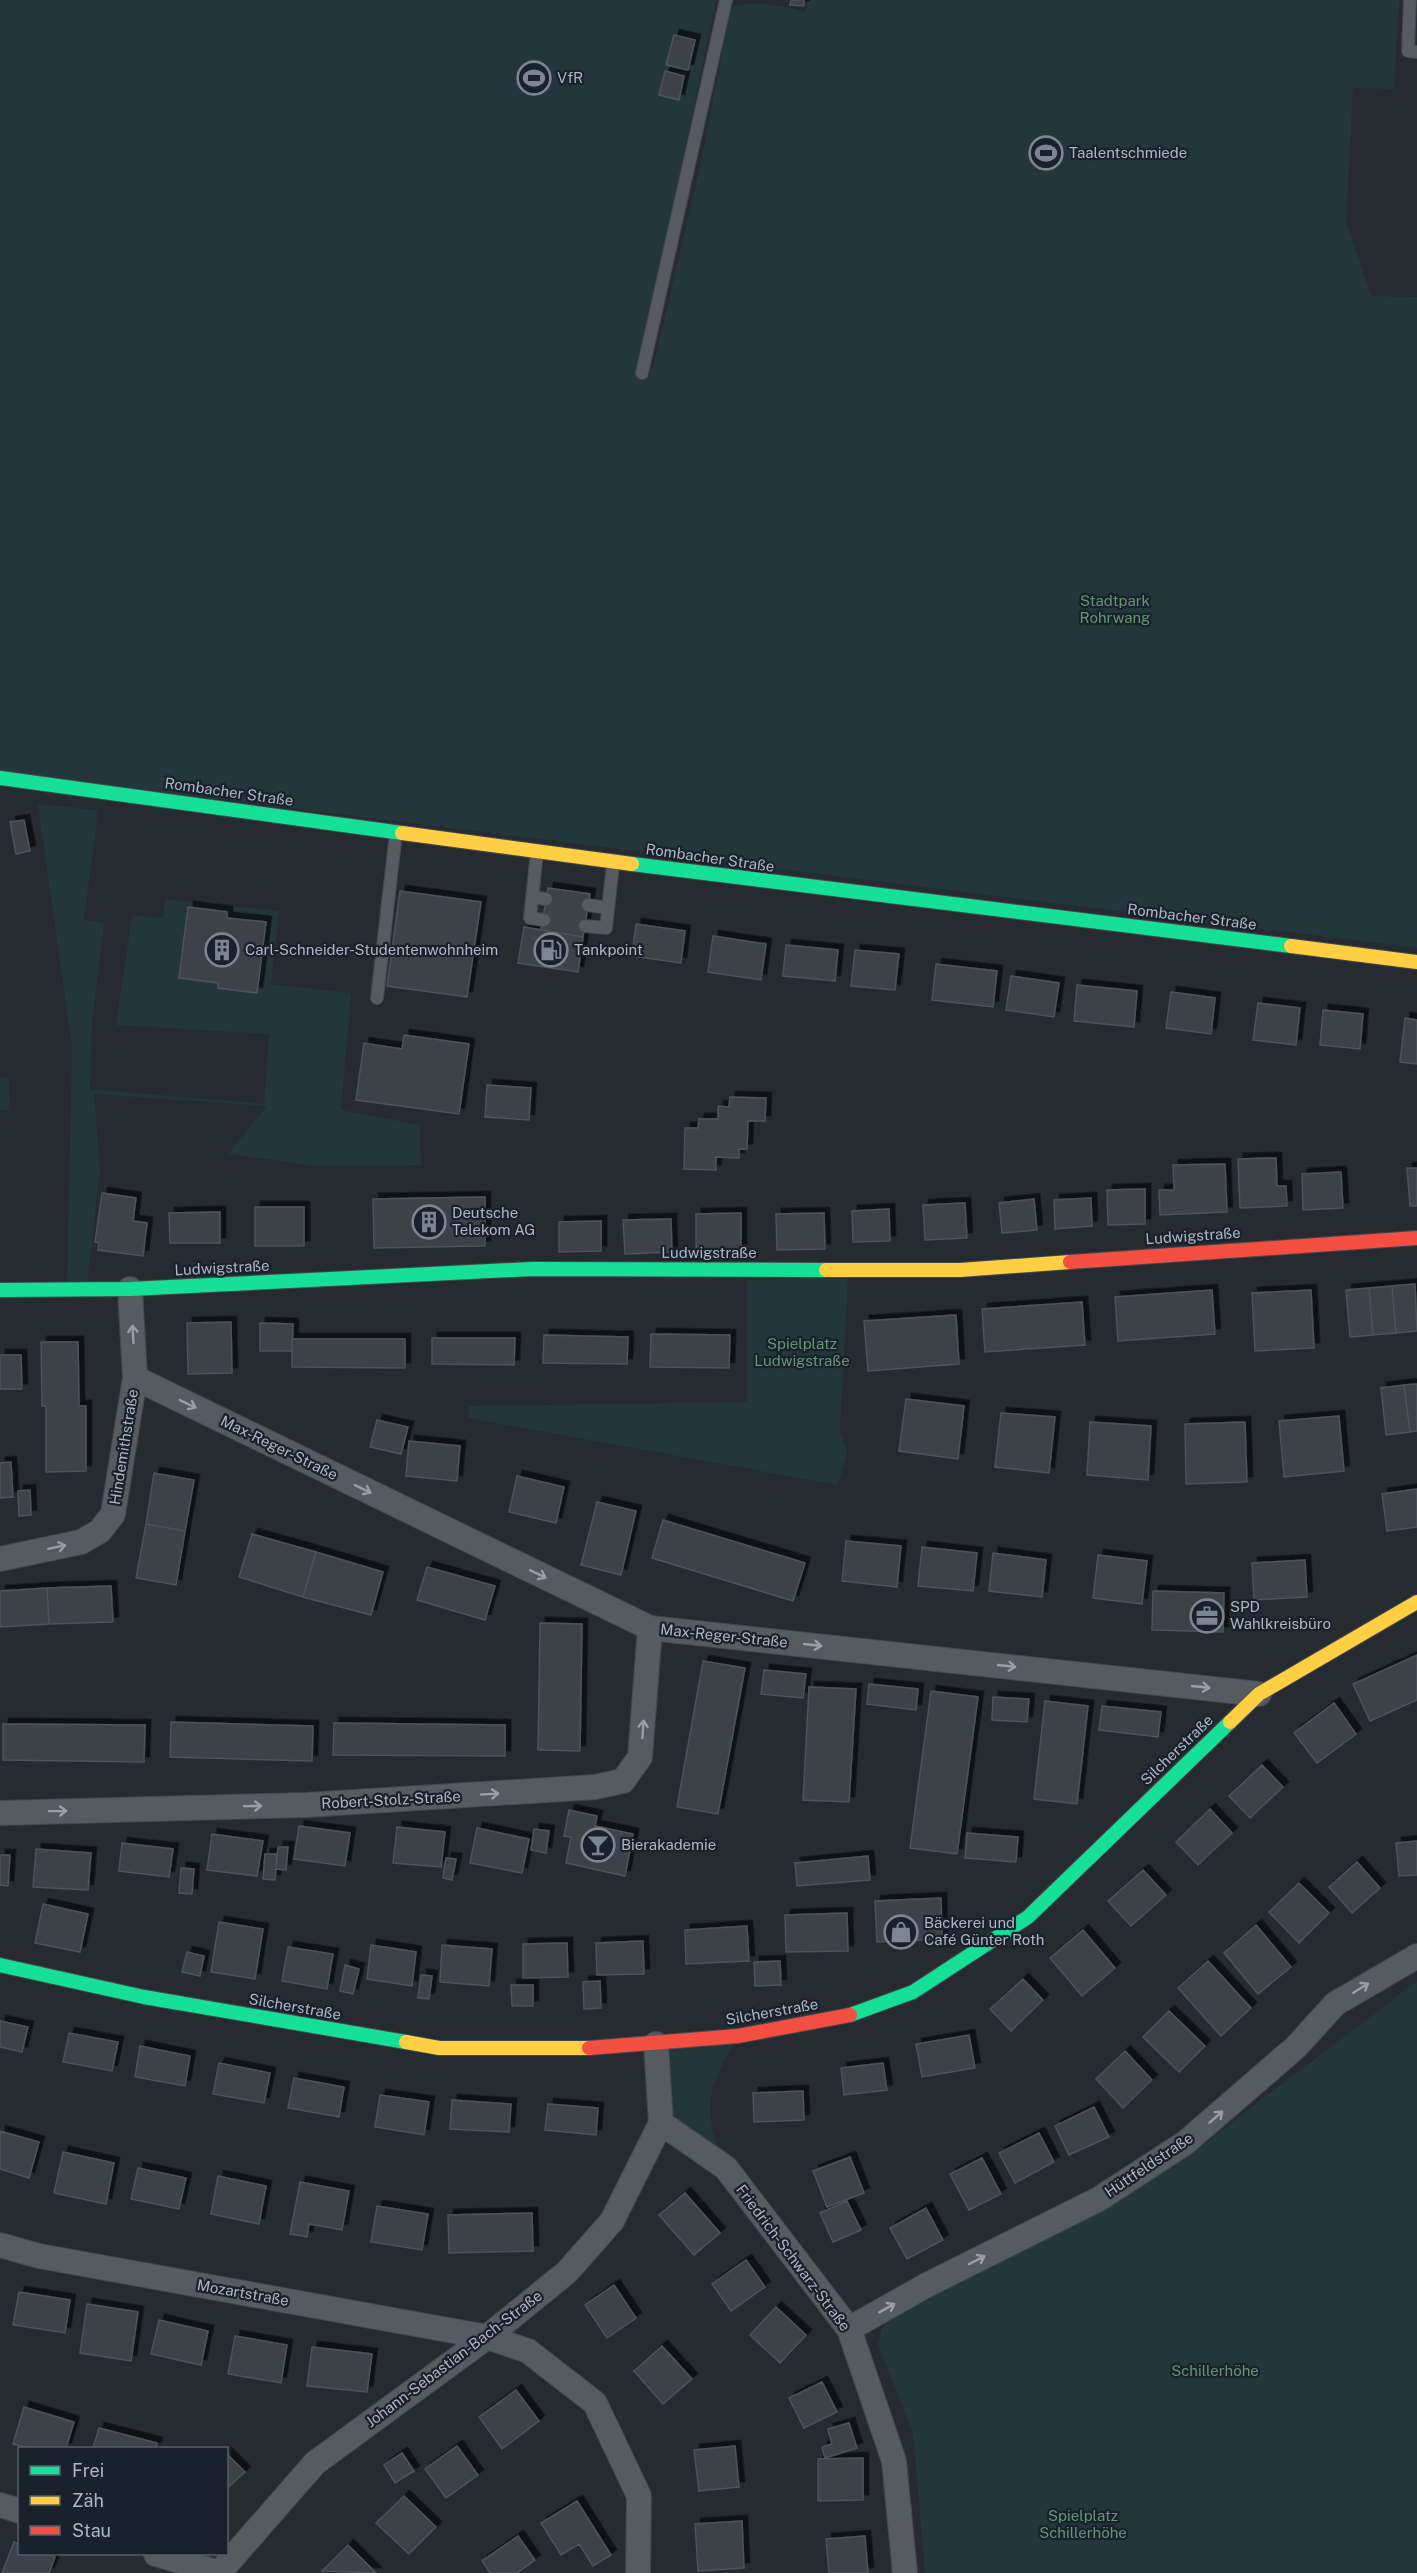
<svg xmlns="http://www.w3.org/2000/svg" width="1417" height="2573" font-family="'Public Sans',sans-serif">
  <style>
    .green { fill: #23363a }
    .building { fill: #3d4249; stroke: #4d525a; stroke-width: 1.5; filter: url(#shadow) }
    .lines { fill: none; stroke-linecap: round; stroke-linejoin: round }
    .lane-casing { stroke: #44474d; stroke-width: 14 }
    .street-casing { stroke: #44474d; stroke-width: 26 }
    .fast-casing { stroke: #44474d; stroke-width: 16 }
    .slow-casing { stroke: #44474d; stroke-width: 16 }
    .jam-casing { stroke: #44474d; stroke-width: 16 }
    .lane { stroke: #565a61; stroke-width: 12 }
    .street { stroke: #565a61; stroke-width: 24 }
    .fast { stroke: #16e098; stroke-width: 14 }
    .slow { stroke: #ffcf43; stroke-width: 14 }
    .jam { stroke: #f24e42; stroke-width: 14 }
    .oneway { stroke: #989fac }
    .labels { text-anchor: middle; stroke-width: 4.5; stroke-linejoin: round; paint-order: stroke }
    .poi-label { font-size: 15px; fill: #aeb6c5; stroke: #19212d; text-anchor: start }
    .park-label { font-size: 15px; fill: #659672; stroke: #19212d }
    .street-label { font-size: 15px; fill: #aeb6c5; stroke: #19212d }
  </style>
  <defs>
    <filter id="shadow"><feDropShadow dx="5.5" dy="-5.5" stdDeviation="0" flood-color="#0009"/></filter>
  </defs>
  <rect width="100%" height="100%" fill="#262b32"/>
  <path class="green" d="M0,0H716L639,371L641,373L653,368L701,163L731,7C752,0 782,5 805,12L808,0H1399L1394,89L1353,88L1346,221L1371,296L1417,297V948L0,772Z
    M38,804L98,810L84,920L104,923L92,1023L90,1089L264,1104L269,1034L116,1025L132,915L163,918L165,899L279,911L271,984L351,993L341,1110L420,1125L421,1165L317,1166L228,1154L267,1106L94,1094L100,1170L87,1284L67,1285L72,1047Z
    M0,1077L9,1078L10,1111L0,1110Z
    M848,1277L840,1430L847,1453L838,1485L468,1418L469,1406L747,1402V1280Z
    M1417,1981V2573H925L913,2433L878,2344L883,2326L911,2306L1188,2156Z
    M738,2036C707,2091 700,2108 726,2168L666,2119L661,2051Z"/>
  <path class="building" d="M791,0H804V6L790,5Z
    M674,35L695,40L688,70L666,65Z
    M665,71L684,76L679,100L659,95Z
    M24,820L30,851L16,854L10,822Z
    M548,888L590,894L583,937L541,930Z
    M400,891L481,902L467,997L387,986Z
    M188,907L227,912V918L266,922L257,993L218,988V983L179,978Z
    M636,924L685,931L681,963L632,956Z
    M524,927L583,937L578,972L518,963Z
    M713,936L766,944L761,980L708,972Z
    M786,945L838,950L835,981L783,976Z
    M855,950L899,954L895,990L851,986Z
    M936,964L997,971L993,1007L932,1000Z
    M1011,976L1059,983L1054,1017L1006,1010Z
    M1077,985L1137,991L1134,1027L1074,1021Z
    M1171,992L1215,998L1211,1034L1166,1028Z
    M1258,1003L1300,1008L1296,1045L1253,1040Z
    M1323,1010L1363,1014L1360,1049L1320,1045Z
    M1405,1018L1417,1020V1064L1400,1062Z
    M404,1035L469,1044L459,1114L356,1100L364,1043L402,1049Z
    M487,1085L531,1088L529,1120L485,1117Z
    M730,1097L766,1098L765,1121H748L747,1149H739V1158L716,1157V1170L684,1169L685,1128H698L699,1119H718V1106L729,1107Z
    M1276,1158L1277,1186H1286L1287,1206L1240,1208L1238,1159Z
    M1225,1164L1227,1212L1160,1215L1159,1190H1174L1173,1165Z
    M1407,1168H1417V1206H1410Z
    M1341,1172L1343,1208L1303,1210L1302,1174Z
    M1145,1189V1224L1108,1225L1107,1190Z
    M102,1193L136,1198L133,1221L147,1223L143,1256L98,1250L99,1243L95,1242Z
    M485,1197V1246L374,1248L373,1199Z
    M1091,1198L1092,1226L1055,1229L1054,1200Z
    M1034,1199L1037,1230L1002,1233L999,1203Z
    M965,1203L967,1238L925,1240L923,1205Z
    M255,1207H304V1246H255Z
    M889,1209L890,1241L853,1242L852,1211Z
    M220,1212V1243H170L169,1213Z
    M741,1213V1249L696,1250V1214Z
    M824,1213L825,1249L777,1250L776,1214Z
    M671,1219L672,1252L625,1254L623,1220Z
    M601,1221V1251L559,1252V1222Z
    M1415,1284L1417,1331L1396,1333L1392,1286Z
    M1392,1286L1396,1333L1373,1335L1369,1288Z
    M1369,1288L1373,1335L1350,1337L1346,1290Z
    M1212,1290L1215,1334L1118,1341L1115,1297Z
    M1311,1290L1314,1348L1255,1351L1252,1293Z
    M1082,1302L1085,1345L985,1352L982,1309Z
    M956,1315L959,1364L868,1371L864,1321Z
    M231,1322L232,1373L188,1374L187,1323Z
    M260,1323L293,1324L292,1351H260Z
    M651,1334L730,1335L729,1368L650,1367Z
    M544,1335L628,1337L627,1364L543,1363Z
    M432,1338H515L514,1365L432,1364Z
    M292,1339H405V1368L292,1367Z
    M41,1342H78L79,1406H86V1471L46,1472V1406H42Z
    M0,1355H21L22,1389H0Z
    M1417,1384V1431L1410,1432L1404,1385Z
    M1404,1385L1410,1432L1386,1435L1381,1388Z
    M906,1399L964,1406L958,1459L899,1451Z
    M1001,1413L1055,1417L1049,1473L995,1467Z
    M1339,1416L1344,1471L1284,1477L1279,1421Z
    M377,1420L408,1427L401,1454L370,1447Z
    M1090,1422L1151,1426L1148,1480L1087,1475Z
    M1245,1422L1247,1482L1186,1484L1185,1424Z
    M409,1441L460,1446L457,1481L406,1476Z
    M11,1462L13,1497L0,1498V1463Z
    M154,1473L194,1480L185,1531L146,1524Z
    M517,1476L564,1487L556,1523L509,1512Z
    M1417,1489V1527L1387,1531L1382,1494Z
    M30,1490L31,1515L19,1516L18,1491Z
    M597,1502L636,1511L621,1575L581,1565Z
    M663,1520L805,1563L793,1601L652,1558Z
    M146,1524L185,1531L176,1585L136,1578Z
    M252,1534L316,1552L303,1597L239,1577Z
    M846,1541L901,1546L897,1587L842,1581Z
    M922,1547L977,1553L973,1591L918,1586Z
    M316,1552L383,1572L371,1615L303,1597Z
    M993,1553L1046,1560L1042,1597L989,1591Z
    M1098,1555L1147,1561L1142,1604L1093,1598Z
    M1305,1560L1307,1597L1254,1600L1252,1563Z
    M427,1567L495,1586L485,1620L417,1600Z
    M111,1586L113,1622L49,1624L47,1588Z
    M47,1588L49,1624L0,1627V1591Z
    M1153,1591L1224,1593L1223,1632L1152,1630Z
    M540,1623L582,1624L580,1751L538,1750Z
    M1417,1655V1700L1370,1721L1353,1684Z
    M703,1661L745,1668L718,1814L677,1807Z
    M764,1670L806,1674L803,1698L761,1694Z
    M869,1684L918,1689L916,1710L867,1704Z
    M809,1687L856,1689L849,1802L803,1800Z
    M931,1691L978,1697L957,1854L910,1848Z
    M993,1697L1029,1699L1027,1722L992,1720Z
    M1045,1701L1088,1706L1077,1804L1034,1799Z
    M1334,1703L1356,1734L1317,1763L1294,1733Z
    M1102,1706L1161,1712L1158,1737L1099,1730Z
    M171,1722L313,1726L312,1761L170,1757Z
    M334,1723L505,1725V1756L333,1755Z
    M3,1724L145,1725L144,1762L3,1760Z
    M1262,1765L1283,1787L1250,1818L1229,1796Z
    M1210,1809L1232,1833L1198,1865L1176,1842Z
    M569,1810L597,1816L595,1826L633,1834L625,1876L566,1863L571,1837L564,1836Z
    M299,1826L350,1833L345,1866L294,1859Z
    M397,1827L445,1832L441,1867L393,1863Z
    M477,1828L529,1839L522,1873L470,1863Z
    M534,1829L549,1831L546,1853L531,1850Z
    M967,1833L1018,1837L1016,1862L965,1858Z
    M212,1834L263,1841L257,1876L207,1870Z
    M1417,1841V1875L1399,1876L1396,1843Z
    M122,1843L173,1849L169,1877L119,1871Z
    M278,1847H288L286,1870L276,1869Z
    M36,1849L91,1853L88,1890L33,1887Z
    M265,1854H277L275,1880L263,1879Z
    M0,1855H10L8,1886L0,1885Z
    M868,1856L870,1880L797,1886L795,1863Z
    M446,1858L456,1859L452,1880L443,1878Z
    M1357,1862L1380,1888L1352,1913L1329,1887Z
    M181,1868L194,1869L192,1894L179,1893Z
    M1143,1870L1166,1895L1131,1926L1108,1901Z
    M1299,1883L1329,1913L1299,1943L1269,1912Z
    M941,1898L942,1939L877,1942L875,1901Z
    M43,1904L88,1914L80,1952L35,1943Z
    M847,1913L848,1951L786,1952L785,1915Z
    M219,1922L263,1929L255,1979L211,1972Z
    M1256,1925L1291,1967L1258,1994L1224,1953Z
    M747,1926L749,1961L686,1964L685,1930Z
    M1083,1930L1115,1968L1082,1996L1050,1958Z
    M643,1941L644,1974L597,1975L596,1943Z
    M567,1943L568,1977L523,1978V1944Z
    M371,1945L416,1952L412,1986L367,1979Z
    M442,1945L492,1949L489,1986L440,1982Z
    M288,1947L333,1954L327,1989L282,1981Z
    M187,1952L204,1956L200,1976L182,1972Z
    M780,1961L781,1985L755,1986L754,1962Z
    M1208,1961L1251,2008L1221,2036L1178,1988Z
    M345,1965L359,1969L353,1994L340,1991Z
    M421,1975L432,1976L429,1999L418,1998Z
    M1023,1979L1043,2000L1011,2031L990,2009Z
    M600,1981L601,2008L584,2009L583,1982Z
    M511,1985H533V2006H512Z
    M1169,2011L1205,2046L1179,2072L1143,2037Z
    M0,2021L28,2027L22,2052L0,2047Z
    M69,2033L118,2042L112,2071L63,2062Z
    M969,2035L975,2068L922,2077L916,2044Z
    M140,2046L190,2056L185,2086L135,2077Z
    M1125,2051L1152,2080L1123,2108L1096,2079Z
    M219,2063L270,2073L264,2103L213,2094Z
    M883,2063L887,2090L844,2095L841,2068Z
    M294,2078L344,2087L339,2117L288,2108Z
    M803,2091L804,2120L754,2122L753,2093Z
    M380,2095L429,2102L424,2135L375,2127Z
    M452,2100L511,2104L509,2132L450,2129Z
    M548,2104L598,2108L596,2135L545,2130Z
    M1094,2107L1109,2137L1069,2155L1055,2126Z
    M0,2131L39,2142L29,2178L0,2169Z
    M1039,2133L1054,2162L1015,2183L999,2153Z
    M63,2152L114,2163L106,2204L54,2193Z
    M850,2157L864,2193L827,2207L813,2171Z
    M982,2158L1001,2194L969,2210L950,2174Z
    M138,2168L186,2178L179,2209L131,2199Z
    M218,2176L266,2186L259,2224L211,2214Z
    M300,2182L349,2191L342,2230L309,2224L307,2237L290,2234Z
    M685,2193L720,2233L694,2255L659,2215Z
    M847,2201L861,2230L833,2242L820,2213Z
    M377,2206L428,2214L422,2250L371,2242Z
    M926,2208L943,2240L907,2259L890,2228Z
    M532,2213L533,2251L449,2253L448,2215Z
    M746,2260L765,2287L731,2311L712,2284Z
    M614,2285L636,2318L607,2338L585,2305Z
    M19,2292L70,2300L65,2333L13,2325Z
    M87,2304L138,2312L131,2361L80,2353Z
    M776,2307L806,2335L780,2363L750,2335Z
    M159,2320L208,2331L201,2365L151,2354Z
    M235,2336L287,2345L281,2383L228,2374Z
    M662,2346L692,2379L663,2404L634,2371Z
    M312,2347L372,2354L367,2392L307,2386Z
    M822,2382L837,2412L804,2428L789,2398Z
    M516,2390L539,2421L502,2449L479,2417Z
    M24,2407L74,2422L66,2448H29L13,2444Z
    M849,2423L857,2448L825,2458L822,2447L832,2444L828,2429Z
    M99,2428L157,2443L156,2448H93Z
    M457,2446L478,2475L446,2498L425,2469Z
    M735,2446L739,2487L699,2491L694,2450Z
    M226,2453L245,2472L226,2489Z
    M402,2453L414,2471L395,2483L384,2465Z
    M863,2458V2500L818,2501V2459Z
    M404,2496L436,2527L409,2554L376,2523Z
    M577,2501L611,2555L593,2566L579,2544L561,2555L541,2523Z
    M742,2521L744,2568L698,2571L695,2524Z
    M518,2536L535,2560L517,2573H490L482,2561Z
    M865,2536L868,2573H829L826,2539Z
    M14,2542L20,2544V2554H46L55,2557L49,2573H2Z
    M348,2545L376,2573L322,2571Z"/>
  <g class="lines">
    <g class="lane-casing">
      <path id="lane" d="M1410,0L1408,51L1417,52
        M642,373L726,0
        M537,852L530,918L544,920
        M532,897L546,899
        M588,905L608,908
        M585,926L606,928L613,864
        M377,998L396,833"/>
    </g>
    <g class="street-casing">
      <path id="street" d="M135,1378L650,1628L1259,1694
        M0,1559L81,1542L100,1531L113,1514L135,1378L130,1289
        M0,1813L306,1805L595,1787L623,1781L640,1757L650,1628
        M656,2044L661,2123L726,2168L849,2329L894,2461L905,2573
        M0,2245L39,2256L487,2337L528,2351L595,2403L639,2496L638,2573
        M849,2329L925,2286L1099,2199L1185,2143L1296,2047L1335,2004L1417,1956
        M0,2505L20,2511
        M156,2554L219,2573
        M219,2573L315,2463L487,2337L567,2272L612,2221L661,2123"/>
    </g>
    <g class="fast-casing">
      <path id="fast" d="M0,778L402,833
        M632,864L1291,946
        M0,1290L130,1289L532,1269L826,1270
        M0,1965L144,1997L406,2042
        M850,2015L913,1992L1028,1917L1230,1722"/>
    </g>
    <g class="slow-casing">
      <path id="slow" d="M402,833L632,864
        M1291,946L1417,962
        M826,1270H960L1070,1262
        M1230,1722L1259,1694L1417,1602
        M406,2042L439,2048H589"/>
    </g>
    <g class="jam-casing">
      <path id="jam" d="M1070,1262L1417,1238
        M589,2048L738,2036L850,2015"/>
    </g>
    <use href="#lane" class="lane"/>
    <use href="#street" class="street"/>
    <use href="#fast" class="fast"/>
    <use href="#slow" class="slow"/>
    <use href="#jam" class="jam"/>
  </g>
  <defs><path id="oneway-shaft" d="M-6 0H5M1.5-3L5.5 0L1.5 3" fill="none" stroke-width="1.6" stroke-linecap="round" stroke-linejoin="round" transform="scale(1.5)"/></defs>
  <g class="oneway">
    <use href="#oneway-shaft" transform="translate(133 1334) rotate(-93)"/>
    <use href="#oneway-shaft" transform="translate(188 1404) rotate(26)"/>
    <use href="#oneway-shaft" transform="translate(363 1489) rotate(26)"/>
    <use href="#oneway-shaft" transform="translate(57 1547) rotate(-12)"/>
    <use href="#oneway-shaft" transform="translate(538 1574) rotate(26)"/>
    <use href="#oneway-shaft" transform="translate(813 1645) rotate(6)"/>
    <use href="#oneway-shaft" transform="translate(1007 1666) rotate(6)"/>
    <use href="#oneway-shaft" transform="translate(1201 1687) rotate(6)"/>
    <use href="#oneway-shaft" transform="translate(643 1729) rotate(-86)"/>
    <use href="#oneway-shaft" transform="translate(490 1794) rotate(-3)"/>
    <use href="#oneway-shaft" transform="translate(253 1806) rotate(-1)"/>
    <use href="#oneway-shaft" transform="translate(58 1811) rotate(-1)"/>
    <use href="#oneway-shaft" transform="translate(1361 1988) rotate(-32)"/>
    <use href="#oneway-shaft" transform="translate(1216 2117) rotate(-41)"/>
    <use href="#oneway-shaft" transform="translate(977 2260) rotate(-27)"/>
    <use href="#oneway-shaft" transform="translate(887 2308) rotate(-29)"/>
  </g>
  <defs>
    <g id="stadium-ring" transform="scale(1.725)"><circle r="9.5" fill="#19212d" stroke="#7e8592" stroke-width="1.5"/><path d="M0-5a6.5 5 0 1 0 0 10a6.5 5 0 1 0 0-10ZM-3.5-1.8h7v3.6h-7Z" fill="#7e8592"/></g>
    <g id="building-ring" transform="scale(1.725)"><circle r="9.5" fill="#19212d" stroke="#7e8592" stroke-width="1.5"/><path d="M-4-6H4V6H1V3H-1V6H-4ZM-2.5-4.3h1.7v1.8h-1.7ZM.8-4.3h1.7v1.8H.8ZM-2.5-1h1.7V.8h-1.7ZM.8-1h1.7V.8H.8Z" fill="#7e8592"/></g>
    <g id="fuel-ring" transform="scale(1.725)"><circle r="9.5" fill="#19212d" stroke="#7e8592" stroke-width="1.5"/><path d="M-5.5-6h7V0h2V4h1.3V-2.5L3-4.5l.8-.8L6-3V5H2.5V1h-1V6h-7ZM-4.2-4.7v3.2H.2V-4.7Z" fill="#7e8592"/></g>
    <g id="office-ring" transform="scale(1.725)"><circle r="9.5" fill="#19212d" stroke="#7e8592" stroke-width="1.5"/><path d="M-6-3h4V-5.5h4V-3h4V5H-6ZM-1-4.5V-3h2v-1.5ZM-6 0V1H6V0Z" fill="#7e8592"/></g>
    <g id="bar-ring" transform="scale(1.725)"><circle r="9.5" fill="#19212d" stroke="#7e8592" stroke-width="1.5"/><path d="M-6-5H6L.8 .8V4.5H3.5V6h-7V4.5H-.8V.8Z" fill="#7e8592"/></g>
    <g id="shop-ring" transform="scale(1.725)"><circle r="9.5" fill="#19212d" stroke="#7e8592" stroke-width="1.5"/><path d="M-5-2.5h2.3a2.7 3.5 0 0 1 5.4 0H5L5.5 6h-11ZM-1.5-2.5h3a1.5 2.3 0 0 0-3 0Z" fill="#7e8592"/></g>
  </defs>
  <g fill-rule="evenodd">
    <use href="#stadium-ring" x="534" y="78"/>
    <use href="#stadium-ring" x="1046" y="153"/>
    <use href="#building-ring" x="222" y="950"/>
    <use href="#fuel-ring" x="551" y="950"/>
    <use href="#building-ring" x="429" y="1222"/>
    <use href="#office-ring" x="1207" y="1616"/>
    <use href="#bar-ring" x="598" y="1845"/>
    <use href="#shop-ring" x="901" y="1932"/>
  </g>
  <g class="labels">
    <g class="poi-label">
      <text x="557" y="83">VfR</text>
      <text x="1069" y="158">Taalentschmiede</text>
      <text x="245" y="955">Carl-Schneider-Studentenwohnheim</text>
      <text x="574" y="955">Tankpoint</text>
      <text x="452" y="1218">Deutsche<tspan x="452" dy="17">Telekom AG</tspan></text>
      <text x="1230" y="1612">SPD<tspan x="1230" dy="17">Wahlkreisbüro</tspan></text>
      <text x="621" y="1850">Bierakademie</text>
      <text x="924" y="1928">Bäckerei und<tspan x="924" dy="17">Café Günter Roth</tspan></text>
    </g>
    <g class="park-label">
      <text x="1115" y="606">Stadtpark<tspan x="1115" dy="17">Rohrwang</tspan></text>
      <text x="802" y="1349">Spielplatz<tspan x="802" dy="17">Ludwigstraße</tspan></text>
      <text x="1215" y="2376">Schillerhöhe</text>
      <text x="1083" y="2521">Spielplatz<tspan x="1083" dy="17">Schillerhöhe</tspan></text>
    </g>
    <g class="street-label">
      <text transform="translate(229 792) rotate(8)" y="5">Rombacher Straße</text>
      <text transform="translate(710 858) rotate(8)" y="5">Rombacher Straße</text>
      <text transform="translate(1192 917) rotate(7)" y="5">Rombacher Straße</text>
      <text transform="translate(1193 1236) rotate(-4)" y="5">Ludwigstraße</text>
      <text x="709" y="1258">Ludwigstraße</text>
      <text transform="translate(222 1268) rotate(-3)" y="5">Ludwigstraße</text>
      <text transform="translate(124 1447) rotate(-81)" y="5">Hindemithstraße</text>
      <text transform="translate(279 1448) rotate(26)" y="5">Max-Reger-Straße</text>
      <text transform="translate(724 1636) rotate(6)" y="5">Max-Reger-Straße</text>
      <text transform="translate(1177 1750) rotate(-44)" y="5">Silcherstraße</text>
      <text transform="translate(391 1800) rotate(-3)" y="5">Robert-Stolz-Straße</text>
      <text transform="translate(295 2007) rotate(10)" y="5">Silcherstraße</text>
      <text transform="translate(772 2012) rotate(-10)" y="5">Silcherstraße</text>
      <text transform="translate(1149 2165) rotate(-34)" y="5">Hüttfeldstraße</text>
      <text transform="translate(793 2258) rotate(53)" y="5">Friedrich-Schwarz-Straße</text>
      <text transform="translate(243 2293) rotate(10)" y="5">Mozartstraße</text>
      <text transform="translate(454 2359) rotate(-37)" y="5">Johann-Sebastian-Bach-Straße</text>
    </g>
  </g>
  <rect x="18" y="2447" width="210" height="108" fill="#19212d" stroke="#555d6a" stroke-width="1.5"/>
  <rect x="30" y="2466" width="30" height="9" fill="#16e098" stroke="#555d6a" stroke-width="1.5"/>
  <text x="72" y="2477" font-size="18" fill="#aeb6c5">Frei</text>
  <rect x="30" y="2496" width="30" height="9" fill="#ffcf43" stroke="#555d6a" stroke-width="1.5"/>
  <text x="72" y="2507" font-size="18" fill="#aeb6c5">Zäh</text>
  <rect x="30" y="2526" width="30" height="9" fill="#f24e42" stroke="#555d6a" stroke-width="1.5"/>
  <text x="72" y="2537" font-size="18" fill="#aeb6c5">Stau</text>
</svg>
